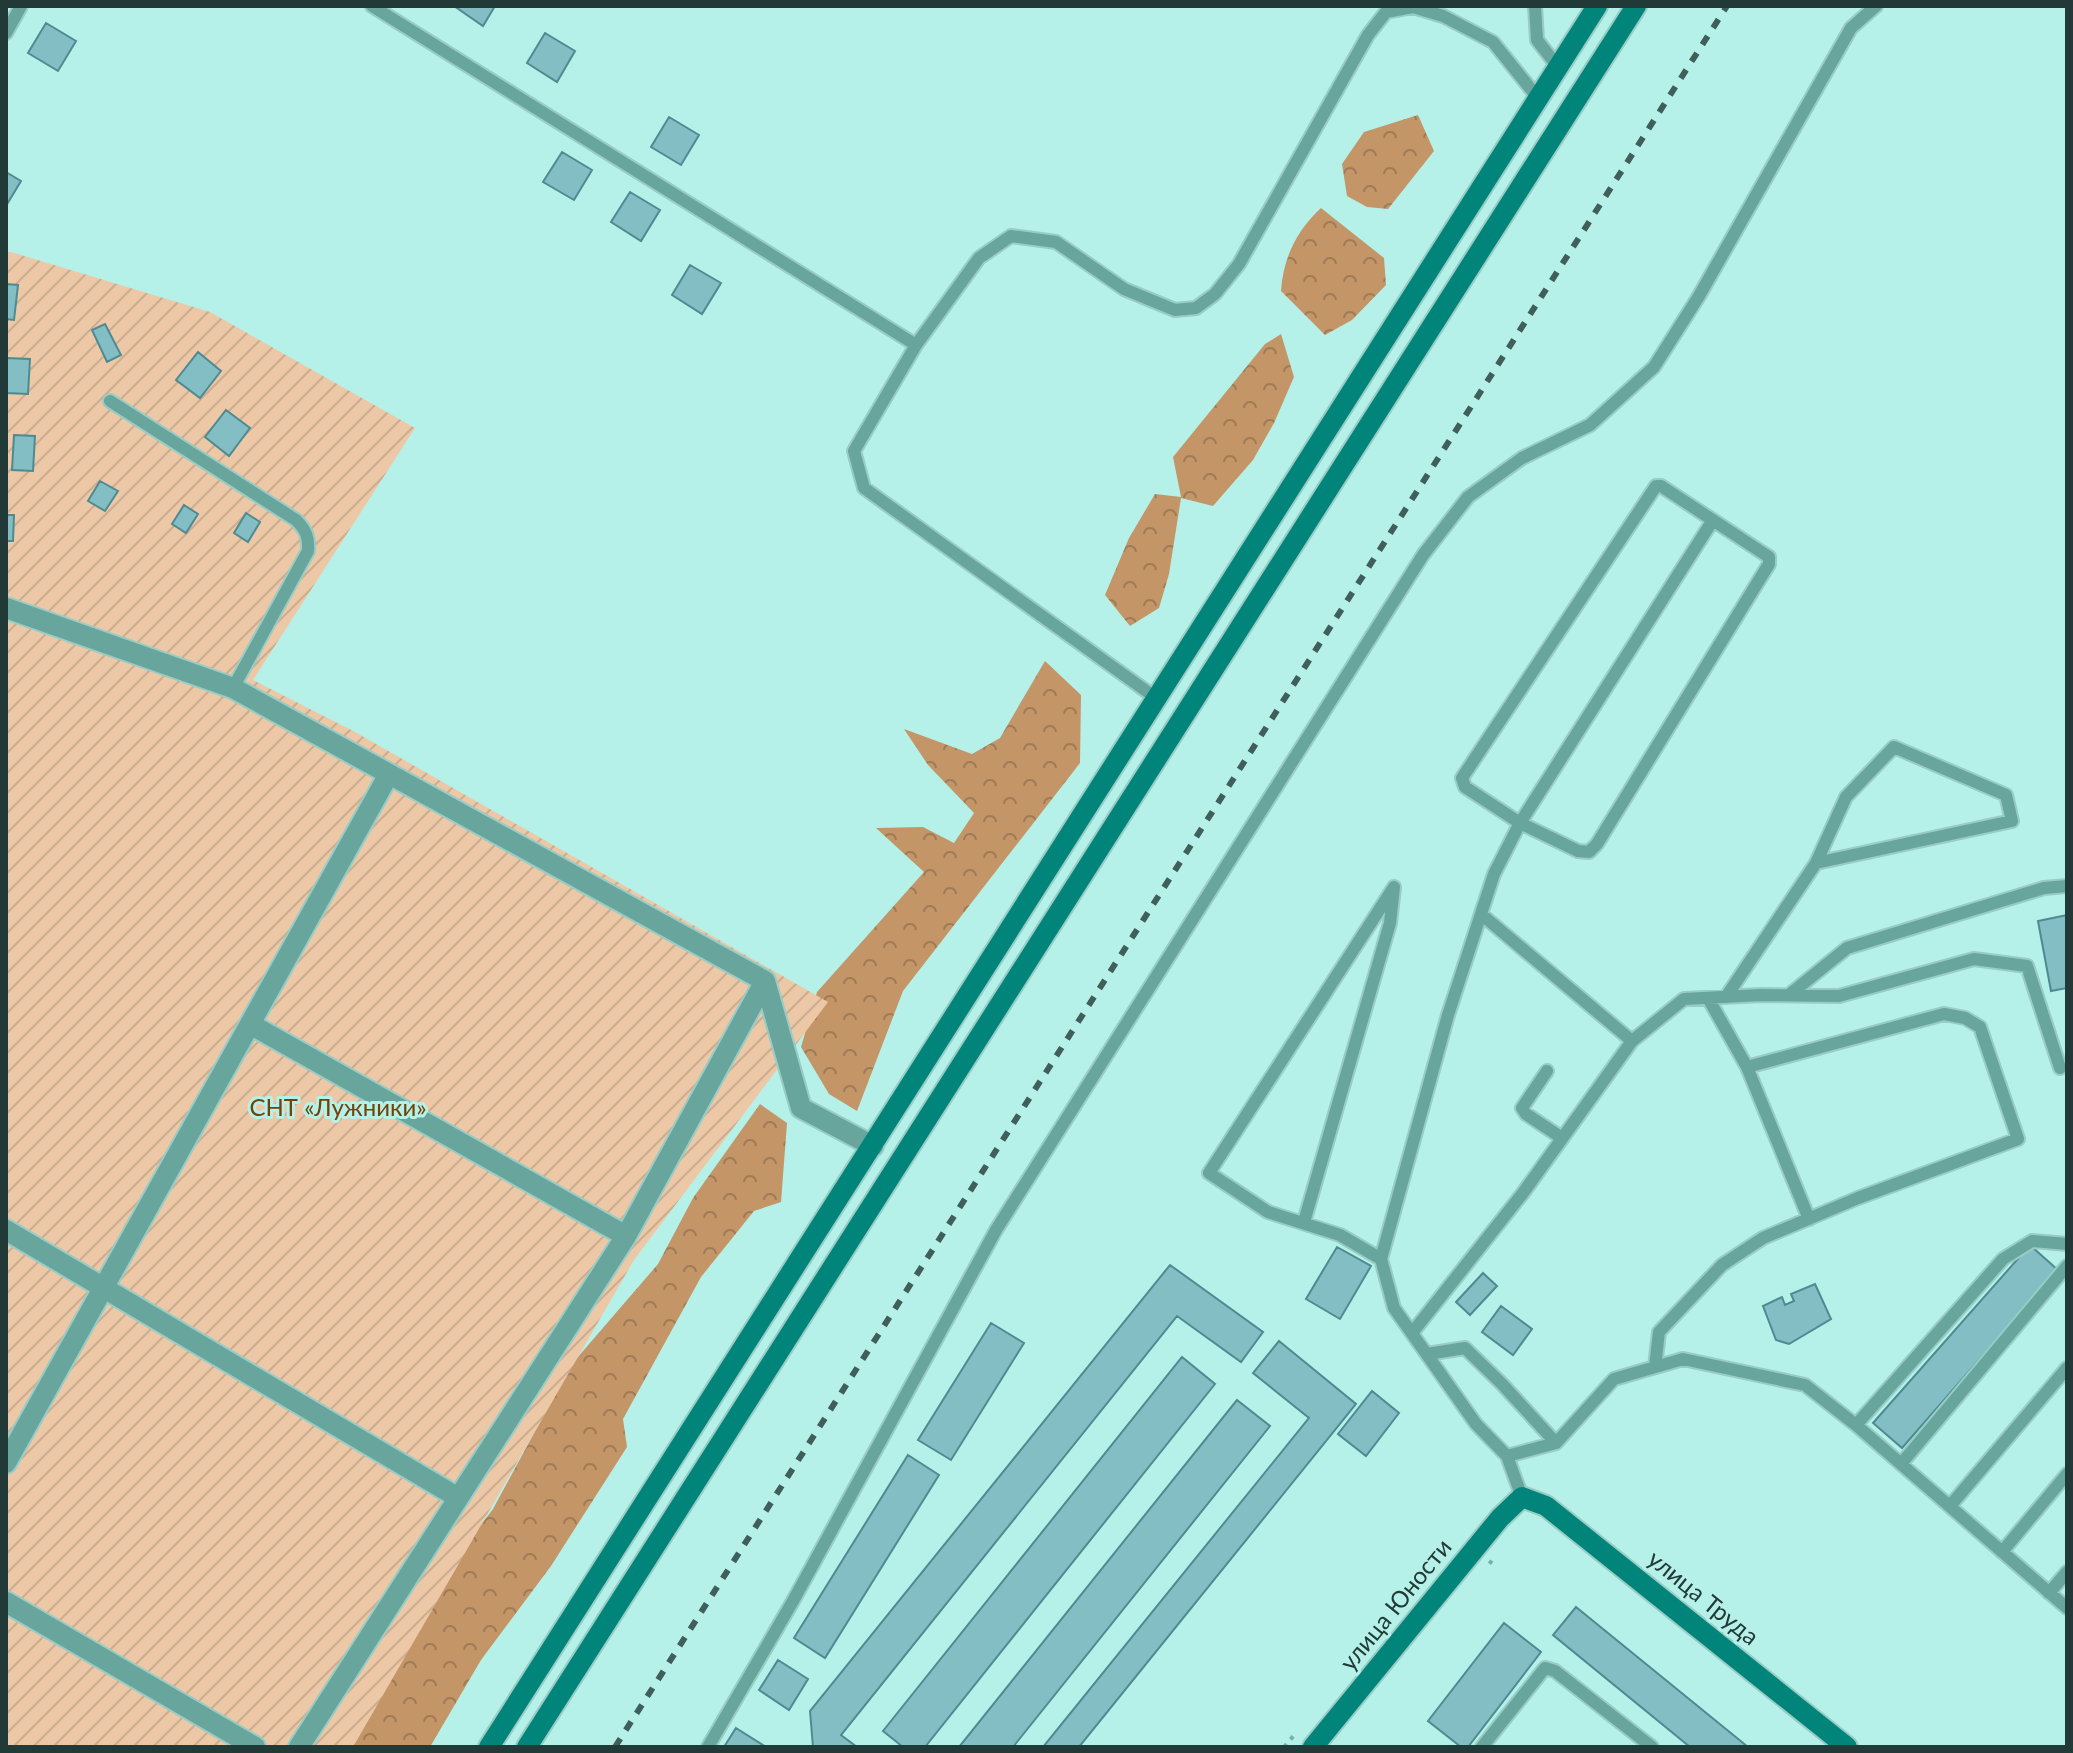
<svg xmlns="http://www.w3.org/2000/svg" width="2073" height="1753" font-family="Lato,sans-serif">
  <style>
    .forest { fill: url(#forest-crowns) }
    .garden { fill: url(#garden-furrows) }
    .building { fill: #83bec5; stroke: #508a91; stroke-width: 2 }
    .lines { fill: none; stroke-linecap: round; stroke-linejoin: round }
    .lane-casing { stroke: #98ccc5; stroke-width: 16 }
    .street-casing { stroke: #98ccc5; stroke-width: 24 }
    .secondary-casing { stroke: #98ccc5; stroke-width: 24 }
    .path { stroke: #7eada7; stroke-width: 4; stroke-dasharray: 4 6; stroke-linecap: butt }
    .lane { stroke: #68a59d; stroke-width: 12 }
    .street { stroke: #68a59d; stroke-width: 20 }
    .secondary { stroke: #01857b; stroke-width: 20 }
    .rail { stroke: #405f5b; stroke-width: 6; stroke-dasharray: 10 10; stroke-linecap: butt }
    .labels { text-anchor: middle; stroke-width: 6; stroke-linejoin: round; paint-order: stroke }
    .park-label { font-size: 24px; fill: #704309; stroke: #b5f1e9 }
    .street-label { font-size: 24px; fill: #223a37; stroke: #b5f1e9 }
  </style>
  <defs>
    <pattern id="forest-crowns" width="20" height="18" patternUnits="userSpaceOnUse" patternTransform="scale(2)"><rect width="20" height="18" fill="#c39567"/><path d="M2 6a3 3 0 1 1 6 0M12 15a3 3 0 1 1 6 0" fill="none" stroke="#9e7b56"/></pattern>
    <pattern id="garden-furrows" width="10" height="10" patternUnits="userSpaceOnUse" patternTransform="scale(2)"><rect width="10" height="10" fill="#edc8a6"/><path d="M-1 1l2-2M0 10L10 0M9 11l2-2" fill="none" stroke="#cbad90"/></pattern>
  </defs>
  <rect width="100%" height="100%" fill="#b5f1e9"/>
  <path class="forest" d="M1418,115L1434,151L1388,209L1367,207L1347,196L1342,164L1364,132Z
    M1321,208L1384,258L1386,285L1352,320L1325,335L1281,291C1283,258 1297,230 1321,208Z
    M1281,334L1294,377L1274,423L1253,460L1213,506L1181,498L1169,574L1159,608L1130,626L1105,595L1129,538L1155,494L1181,497L1173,457L1265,344Z
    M1045,661L1081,695L1080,763L903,991L857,1111L829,1094L801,1047L817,992L924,872L876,828L923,827L954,843L974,813L928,765L904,729L972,754L1000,738Z
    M760,1104L787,1123L781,1202L754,1211L701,1277L623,1419L627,1447L551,1566L481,1660L430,1747H328L395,1638L493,1509L571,1365L658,1264L693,1198Z"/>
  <path class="garden" d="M11,252L210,312L415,428L253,680L355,732L828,1002L634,1260L353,1747H6V253Z"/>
  <path class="building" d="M454,6H495L483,26Z
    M46,23L76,41L58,71L28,53Z
    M545,33L575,51L557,82L527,63Z
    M669,117L699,135L681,165L651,147Z
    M562,152L592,170L574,200L543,182Z
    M6,172L21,181L6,206Z
    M630,192L660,210L641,241L611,222Z
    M690,265L721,283L702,314L672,295Z
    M6,284L18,285L14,320L6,319Z
    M105,324L121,355L107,362L92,330Z
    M198,352L221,371L200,398L176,380Z
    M6,358L30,359L28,394L6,393Z
    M226,410L250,428L229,456L205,437Z
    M14,435L35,436L33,471L12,470Z
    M100,481L118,491L105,511L88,501Z
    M184,505L198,514L186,533L172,524Z
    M246,513L260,522L248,542L234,533Z
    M6,515H14L13,541H6Z
    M2067,915V988L2051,991L2038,921Z
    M2030,1245L2058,1270L1902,1448L1873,1423Z
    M1337,1247L1371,1266L1340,1319L1306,1299Z
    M1170,1265L1263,1332L1241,1362L1177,1316L841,1735L857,1747H813L810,1711Z
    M1483,1273L1497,1286L1470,1315L1456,1302Z
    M1815,1284L1831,1319L1789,1344L1776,1340L1763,1306L1782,1297L1785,1305L1794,1301L1791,1294Z
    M1501,1306L1532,1329L1513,1355L1482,1332Z
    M991,1323L1024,1343L951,1460L918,1440Z
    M1279,1341L1356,1404L1079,1747H1043L1309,1418L1253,1373Z
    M1182,1357L1215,1384L925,1747H903L883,1731Z
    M1372,1391L1399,1413L1366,1456L1338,1434Z
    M1237,1400L1270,1426L1013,1747H959Z
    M908,1455L939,1475L825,1658L794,1638Z
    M1576,1607L1748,1747H1690L1553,1635Z
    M1504,1623L1541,1652L1468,1747H1461L1428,1721Z
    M778,1660L808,1679L789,1710L759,1690Z
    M736,1728L766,1747H724Z"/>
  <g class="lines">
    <g class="lane-casing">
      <path id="lane" d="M372,6L916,345L854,451L864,488L1156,698
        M1535,6L1537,40L1558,67
        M6,33L21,6
        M916,345L979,258L1011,236L1056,242L1124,289L1175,310L1196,308L1215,294L1239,264L1368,35L1386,12L1413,7L1443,16L1493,42L1538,98
        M110,401L296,520C306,530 309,537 308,551L233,688
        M1481,914L1632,1041
        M1789,995L1847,948L2044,888L2067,886
        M1726,997L1816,863L2012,821L2006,795L1894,747L1846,797L1816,863
        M1708,998L1747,1067
        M1547,1071L1522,1108L1526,1114L1562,1138
        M1304,1222L1390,923L1394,887L1209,1173L1268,1212L1340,1235L1381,1259
        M1412,1333L1523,1193L1632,1041L1684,999L1761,995L1839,996L1974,959L2027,966L2060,1068
        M1427,1354L1465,1348L1502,1384L1556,1443
        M1655,1367L1659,1332L1722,1265L1763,1238L1858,1198L2018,1139L1980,1027L1965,1018L1944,1014L1747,1067L1809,1219
        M1856,1425L2003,1259L2032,1241L2067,1244
        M1507,1456L1476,1424L1394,1308L1381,1259L1448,1015L1494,874L1520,823L1465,787L1462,778L1656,486H1661L1769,557V564L1597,844L1589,852L1578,851L1520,823L1713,520
        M1901,1464L2067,1266
        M1522,1497L1507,1456L1556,1443L1614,1379L1683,1359L1805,1385L1856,1425L2067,1608
        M1950,1506L2067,1368
        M2002,1552L2067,1474
        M2049,1593L2067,1572
        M708,1747L793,1601L996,1230L1423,555L1468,497L1522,458L1590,425L1654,367L1699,296L1851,28L1876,6
        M1482,1747L1545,1668L1555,1671L1652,1747"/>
    </g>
    <g class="street-casing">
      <path id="street" d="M6,608L233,688L765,981L801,1108L873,1146
        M250,1024L626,1236
        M6,1230L457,1497
        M6,1463L389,774
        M6,1602L255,1747
        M299,1747L626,1236L765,981"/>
    </g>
    <g class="secondary-casing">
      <path id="secondary" d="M489,1747L1597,6
        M527,1747L1636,6
        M1313,1747L1500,1518L1522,1497L1546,1506L1847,1747"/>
    </g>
    <path class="path" d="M1489,1561L1497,1567
      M1284,1747L1296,1733"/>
    <use href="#lane" class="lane"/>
    <use href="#street" class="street"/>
    <use href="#secondary" class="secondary"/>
    <path class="rail" d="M615,1747L1727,6"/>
  </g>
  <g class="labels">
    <g class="park-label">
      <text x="338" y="1116">СНТ «Лужники»</text>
    </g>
    <g class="street-label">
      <text transform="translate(1703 1598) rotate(39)" y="8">улица Труда</text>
      <text transform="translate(1396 1605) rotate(-51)" y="8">улица Юности</text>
    </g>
  </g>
  <rect width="2073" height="1753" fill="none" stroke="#223a37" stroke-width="16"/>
</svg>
